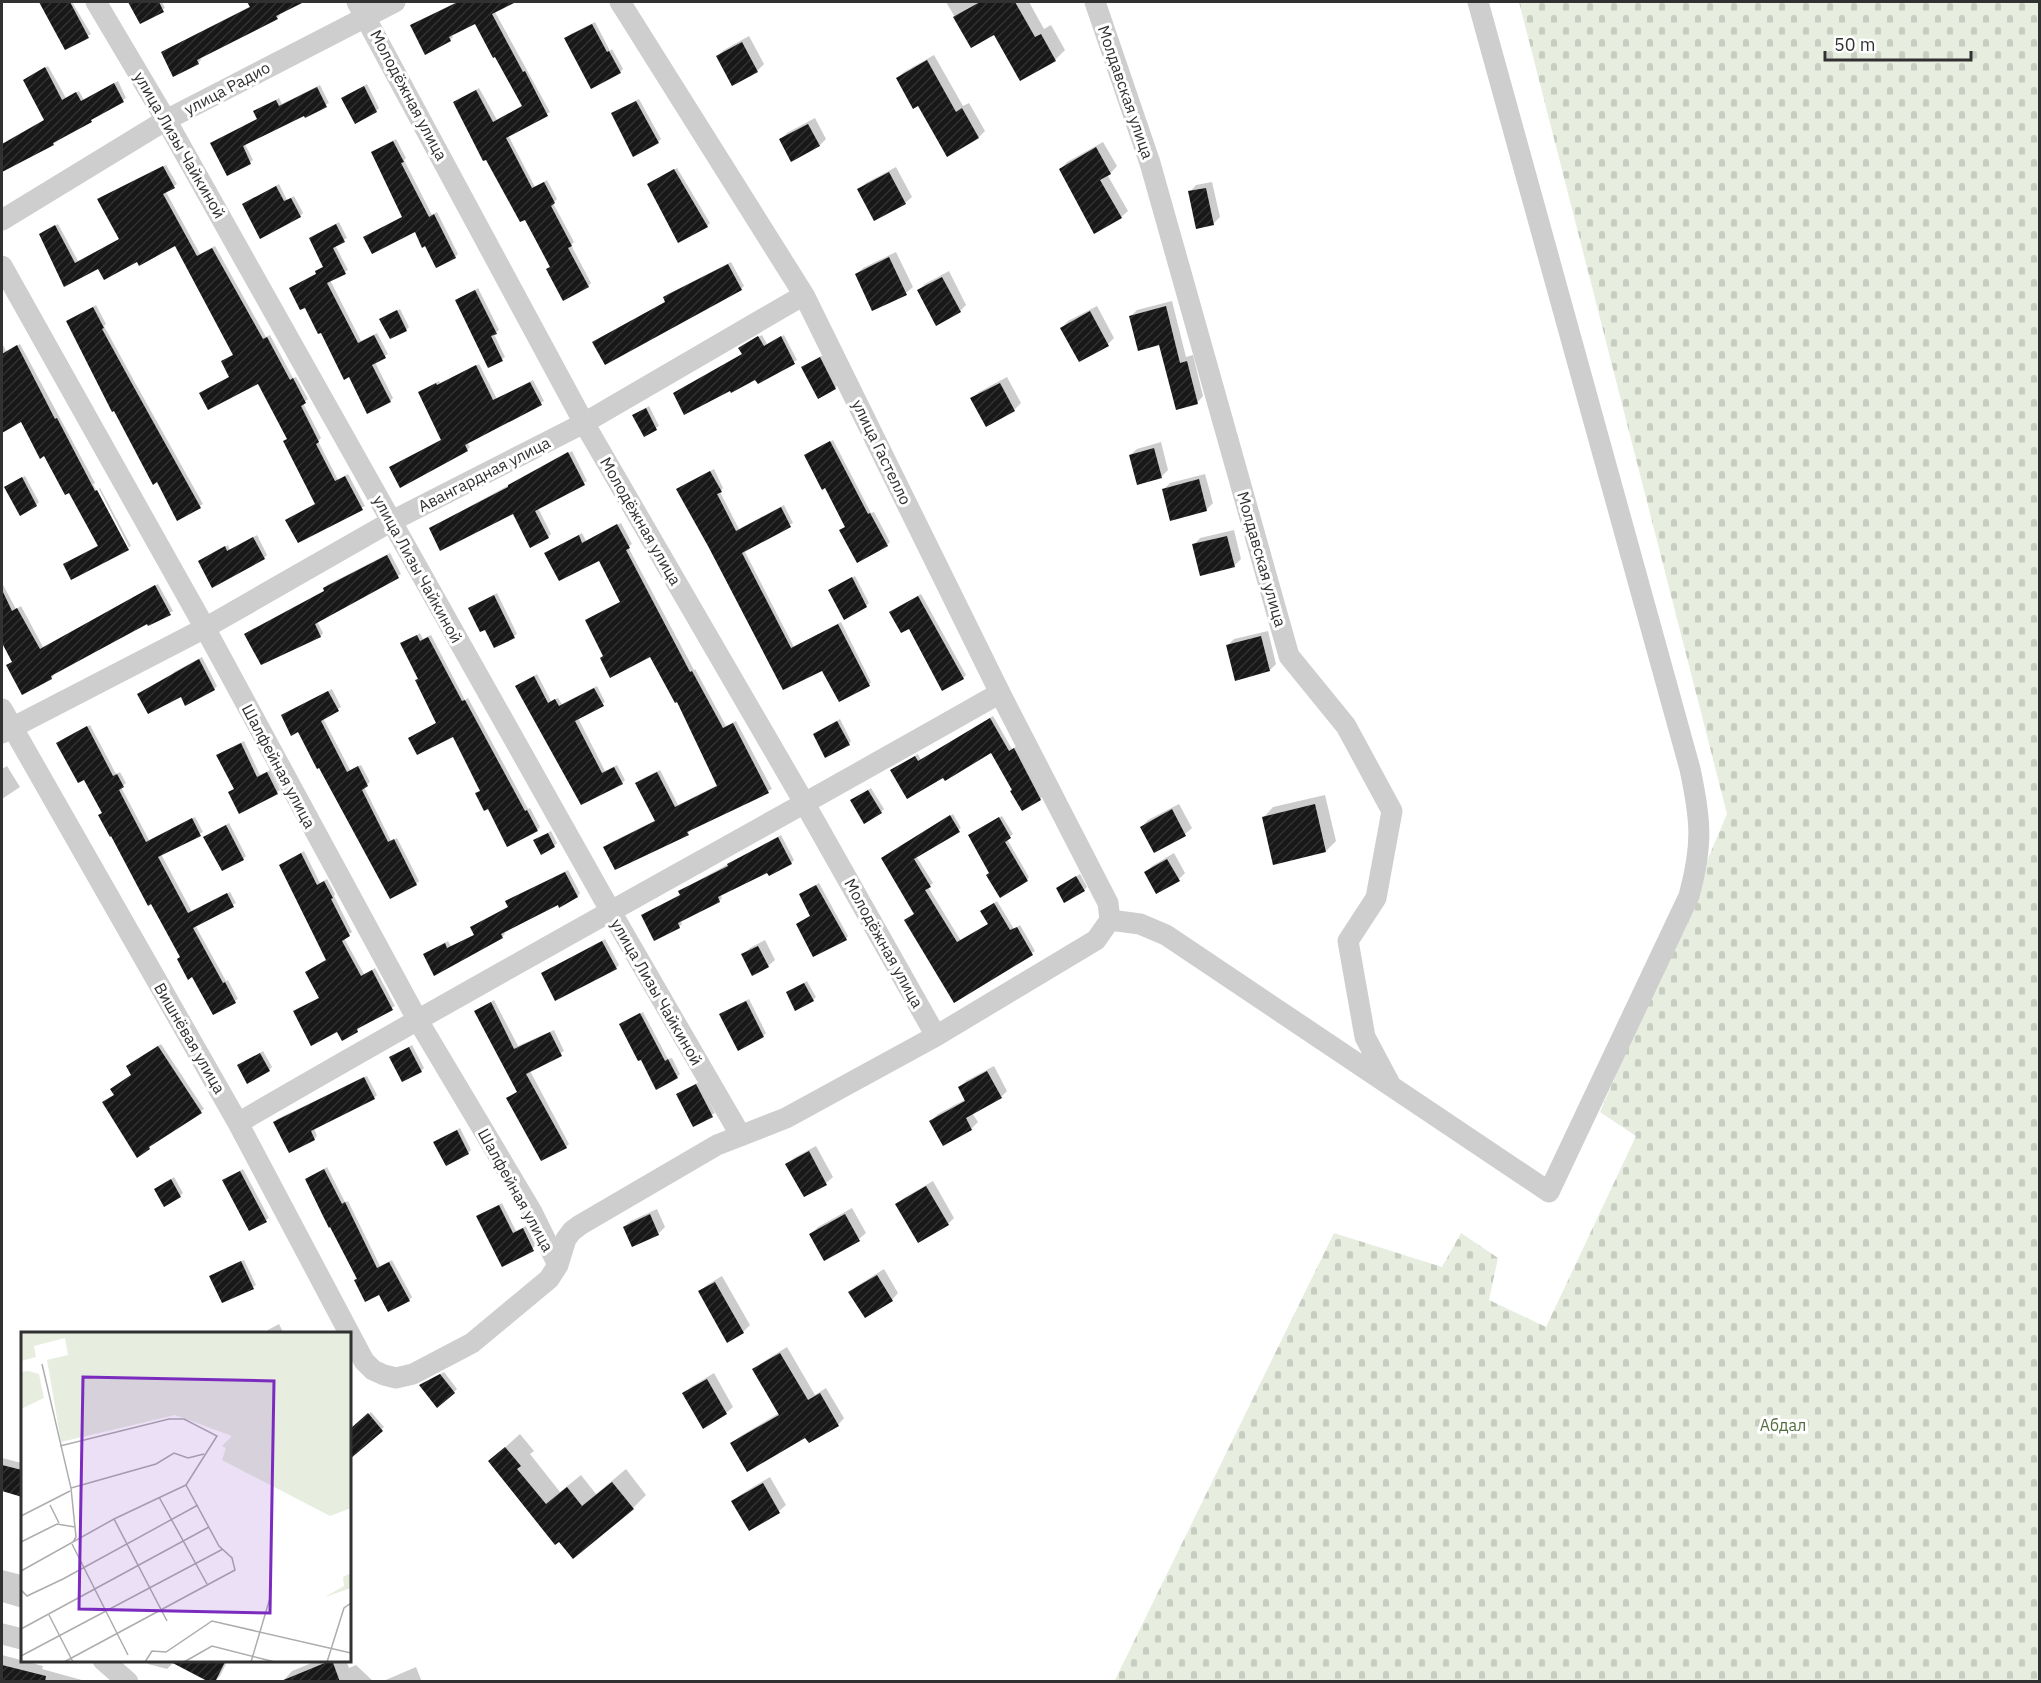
<svg xmlns="http://www.w3.org/2000/svg" width="2041" height="1683" font-family="'IBM Plex Sans',sans-serif">
  <style>
    .cemetery { fill: url(#cemetery-stones) }
    .shadow { fill: #0003 }
    .building { fill: url(#building-hatch) }
    .lines { fill: none; stroke-linecap: round; stroke-linejoin: round }
    .minor { stroke: #cecece; stroke-width: 21 }
    .labels { text-anchor: middle; stroke-width: 6; stroke-linejoin: round; paint-order: stroke }
    .street-label { font-size: 16px; fill: #313131; stroke: #fff }
    .park-label { font-size: 16px; fill: #536d3e; stroke: #fff }
    .inset-road { fill: none; stroke: #adadad; stroke-width: 1.5 }
    .view { fill: #7b2cbf; fill-opacity: 0.15; stroke: #7b2cbf; stroke-width: 3 }
    .inset-edge { fill: none; stroke: #313131; stroke-width: 3 }
  </style>
  <defs>
    <pattern id="cemetery-stones" width="16" height="16" patternUnits="userSpaceOnUse" patternTransform="scale(1.5)"><rect width="16" height="16" fill="#e7eee0"/><path d="M2 7V4a2 2 0 0 1 4 0v3zM10 15v-3a2 2 0 0 1 4 0v3z" fill="#c7cdc1"/></pattern>
    <pattern id="building-hatch" width="6" height="6" patternUnits="userSpaceOnUse" patternTransform="scale(1.5)"><rect width="6" height="6" fill="#181818"/><path d="M-1 1l2-2M0 6l6-6M5 7l2-2" fill="none" stroke="#313131"/></pattern>
  </defs>
  <rect width="100%" height="100%" fill="#fff"/>
  <path class="cemetery" d="M1519,2H2039V1681L1114,1682L1334,1233L1442,1267L1461,1233L1498,1258L1489,1300L1546,1327L1636,1136L1600,1112L1727,814Z"/>
  <path class="shadow" d="M40,2H72L91,34L66,48Z
    M130,2H162L165,8L141,22Z
    M249,2H301L278,13L280,15L277,18L200,57L201,60L198,63L174,75L165,50L251,6Z
    M456,2H514L495,12L550,112L508,135L535,187L547,180L557,199L553,203L574,242L571,245L591,283L588,286L551,266L458,100L479,88L497,120L523,106L475,22L451,34L453,37L450,40L411,26Z
    M946,2H1029L1044,29L1051,25L1065,50L1055,60L1021,79L995,33L972,46Z
    M595,22L610,51L612,49L623,69L620,72L569,35Z
    M749,36L764,64L757,71L717,56L724,50Z
    M934,55L963,106L969,103L985,131L979,137L947,155L918,104L898,78L904,72Z
    M48,66L66,98L79,91L84,100L118,81L126,98L53,144L2,172V149L25,136L45,120L25,80Z
    M367,84L379,108L376,111L343,98Z
    M320,85L329,103L245,144L253,160L250,162L212,143L258,119V109L279,98L282,104Z
    M639,99L661,139L658,142L616,111Z
    M815,118L826,139L820,145L791,160L780,140L787,133Z
    M396,139L406,158L404,160L432,215L437,212L458,254L455,257L426,244L415,230L365,237L404,216L373,152Z
    M1103,142L1117,166L1108,176L1128,211L1121,217L1061,169L1067,162Z
    M166,165L177,184L166,192L200,254L215,246L266,337L270,335L293,378L296,377L308,399L303,403L321,438L318,441L338,480L348,474L365,506L298,541L316,504L288,438L258,382L231,376L226,359L234,354L176,244L138,260L99,267L65,285L44,232L58,224L78,261L120,239L102,197Z
    M896,167L912,197L905,203L859,190L866,183Z
    M677,168L710,223L707,226L651,182Z
    M1212,182L1220,217L1213,224L1190,192L1196,185Z
    M279,184L287,200L294,196L303,213L300,216L243,204Z
    M339,222L347,238L335,245L348,270L330,280L361,341L377,333L388,354L375,362L393,398L390,401L349,375L305,306L290,288L317,273V271L324,266L310,238Z
    M896,252L913,287L906,293L856,275L863,268Z
    M731,262L744,286L741,289L667,301L665,297L668,294Z
    M949,271L966,305L960,311L918,291L925,284Z
    M478,288L499,330L494,334L505,357L502,359L457,300Z
    M1172,301L1186,357L1193,355L1203,396L1197,403L1160,343L1131,316L1137,310Z
    M96,305L106,324L104,326L133,379L203,504L178,519L158,480L115,409L67,322Z
    M1097,306L1114,338L1108,344L1062,328L1068,321Z
    M400,309L409,327L406,330L384,317Z
    M762,335L767,344L784,335L797,360L758,382L743,354V345Z
    M2,343L6,351L20,344L95,483L93,484L127,549L68,562L99,545L70,491L21,420L2,431V409L17,401L2,372Z
    M823,355L838,385L835,388L803,367Z
    M479,364L497,399L533,380L544,401L467,442L470,447L467,450L391,467L442,439L420,392L439,381L440,383Z
    M1007,377L1021,403L1014,410L972,399L979,392Z
    M649,406L659,426L644,435L637,413Z
    M833,440L871,513L874,512L890,542L887,545L841,530L847,526L808,453Z
    M1161,442L1168,470L1162,476L1138,483L1130,455L1137,449Z
    M572,451L587,481L538,508L551,534L548,537L514,512L430,528Z
    M714,469L723,488L720,492L739,529L784,505L793,523L744,550L794,647L841,622L871,682L869,685L823,669L784,688L680,487Z
    M1205,474L1213,503L1206,510L1163,490L1170,483Z
    M25,476L39,502L36,505L9,484Z
    M100,488L131,546L129,547L99,489Z
    M621,523L632,544L628,547L694,670L695,669L726,726L736,721L772,789L690,829L691,830L688,833L608,844L656,820L637,783L640,780L660,770L678,805L718,785L678,700L651,655L605,656L587,620L622,601L600,558L546,553L582,533L586,541Z
    M1234,530L1241,559L1234,566L1194,545L1200,538Z
    M257,535L267,555L264,558L200,561L228,545L230,550Z
    M390,553L401,574L398,576L317,621L323,633L321,636L261,663L246,634L249,631L326,590L325,588L327,585Z
    M855,576L869,603L866,606L829,590Z
    M2,583L16,609L21,606L43,647L158,584L173,611L53,673L54,675L51,678L8,665L13,661L2,640Z
    M497,593L517,634L514,636L486,628L470,608Z
    M921,594L966,675L963,678L910,627L891,612Z
    M1268,631L1276,664L1270,670L1227,646L1234,639Z
    M420,633L423,639L431,635L465,700L468,698L528,809L530,808L540,827L537,830L488,807L477,793L481,790L453,735L410,738L438,722L419,678L402,644Z
    M202,657L217,686L214,689L139,694L171,676L174,672Z
    M537,674L551,701L558,698L562,704L597,686L605,702L578,718L605,771L617,765L625,780L622,783L582,803L517,686Z
    M332,689L341,707L323,718L350,770L361,765L370,782L364,787L391,841L397,838L419,881L416,884L298,730L283,715Z
    M993,716L1012,749L1017,746L1043,796L1040,799L1014,789L991,751L944,776L892,770L918,754L921,760Z
    M840,719L851,741L849,744L814,734Z
    M90,725L116,774L120,772L126,783L121,787L149,840L195,817L203,832L161,854L192,912L230,892L236,903L195,925L226,981L228,980L238,999L214,1013L84,778L58,743Z
    M244,741L260,775L270,770L280,790L277,792H230L235,788L221,753Z
    M7,766L20,787L2,799V769Z
    M871,788L884,809L881,812L855,798Z
    M1325,795L1336,841L1326,851L1263,818L1273,807Z
    M1179,804L1192,828L1185,834L1142,827L1148,820Z
    M953,814L961,828L916,856L933,883L928,887L961,941L989,924L985,909L997,901L1014,929L1020,925L1035,951L954,1001L906,920L915,913L885,856Z
    M1002,816L1013,834L1007,839L1029,877L1027,880L991,872L972,833Z
    M229,823L246,856L243,859L204,837Z
    M551,831L557,843L554,846L535,840Z
    M781,835L794,860L791,863L768,871L720,894L722,898L719,901L681,921L682,924L679,927L655,939L681,894L683,889Z
    M304,851L320,883L327,879L335,894L334,896L352,932L344,938L364,974L375,968L395,1006L360,1026L357,1030H338L298,1009L320,997L307,972L327,960L281,865Z
    M1174,853L1185,873L1179,879L1146,872L1152,866Z
    M568,870L580,893L578,896L560,905L558,903L504,931L505,934L502,937L435,974L427,952L448,941L451,946L476,934L472,927L509,906L507,901L510,899Z
    M1080,874L1087,887L1084,890L1060,886Z
    M819,883L848,936L846,939L797,924L811,915L800,894Z
    M605,939L619,965L616,968L546,971Z
    M765,940L775,960L768,966L743,955L750,948Z
    M807,981L816,997L813,1000L791,990Z
    M749,999L766,1033L763,1036L724,1012Z
    M494,1000L518,1046L554,1030L564,1051L530,1071L569,1144L566,1147L508,1098L518,1091L475,1011Z
    M643,1012L668,1059L672,1058L680,1074L677,1077L641,1058L621,1024Z
    M161,1044L204,1109L151,1144L149,1148L115,1095L133,1075L130,1064Z
    M412,1045L424,1068L421,1071L394,1055Z
    M263,1051L272,1067L269,1070L242,1063Z
    M994,1066L1007,1091L1001,1097L972,1113L978,1122L971,1129L931,1121L938,1114L966,1099L960,1087L966,1081Z
    M367,1076L377,1095L374,1098L314,1128L317,1136L314,1139L289,1151L275,1122L277,1119Z
    M699,1082L715,1113L694,1125L678,1094Z
    M460,1128L471,1150L468,1153L435,1142Z
    M816,1146L833,1177L826,1183L804,1195L787,1164L794,1158Z
    M327,1167L345,1202L348,1201L380,1266L392,1260L412,1297L409,1300L380,1293L355,1280L358,1278L307,1179Z
    M243,1169L269,1218L266,1220L224,1180Z
    M174,1177L183,1193L180,1196L156,1189Z
    M933,1181L954,1218L948,1224L897,1204L904,1198Z
    M502,1203L516,1231L526,1226L536,1246L503,1265L481,1214Z
    M852,1208L866,1233L859,1239L825,1259L811,1234L818,1227Z
    M657,1209L665,1227L658,1234L624,1227L631,1221Z
    M244,1260L256,1285L253,1287L211,1276Z
    M884,1269L898,1293L892,1300L850,1292L857,1286Z
    M722,1276L750,1325L743,1332L728,1341L700,1291L707,1285Z
    M279,1324L284,1334H265L268,1330Z
    M787,1347L815,1395L826,1388L844,1418L838,1425L806,1436L732,1444L739,1437L779,1413L754,1370L761,1363Z
    M444,1372L457,1389L454,1392L424,1383Z
    M714,1373L733,1407L726,1413L684,1393L691,1387Z
    M371,1412L384,1427L350,1457V1430Z
    M520,1434L534,1451L530,1454L560,1492L581,1475L596,1494L626,1469L646,1495L633,1508L573,1557L490,1461Z
    M2,1458L22,1463V1495L2,1490Z
    M770,1477L786,1505L779,1511L750,1529L733,1501L740,1495Z
    M2,1570L22,1575V1608L2,1602Z
    M2,1655L43,1666L42,1669L89,1682H2Z
    M149,1660H228L220,1676L214,1682L174,1662L167,1669L148,1664Z
    M319,1660H346L349,1668L356,1665L374,1682H282L292,1671Z
    M416,1667L422,1682H381Z"/>
  <path class="building" d="M39,2H70L89,38L65,50Z
    M128,2H159L164,12L140,24Z
    M247,2H304L276,16L278,19L197,60L199,64L173,77L161,52L250,7Z
    M458,2H516L492,14L523,72L525,71L548,116L506,138L532,188L544,182L555,203L551,206L572,246L568,248L589,287L563,301L546,269L550,267L525,220L520,222L486,160L483,161L453,102L476,90L493,122L522,106L495,57L493,58L475,24L449,37L451,41L425,55L410,25Z
    M980,2H1015L1035,37L1041,34L1056,61L1020,81L994,35L971,48L953,17Z
    M592,24L607,52L609,51L621,73L591,89L564,38Z
    M742,42L758,72L732,86L716,56Z
    M927,60L956,112L962,108L979,138L947,157L918,106L913,109L896,78Z
    M45,67L62,100L76,92L81,101L114,83L124,102L91,120L92,122L53,143L54,145L2,172V144L44,120L23,80Z
    M364,86L377,112L355,124L341,98Z
    M317,87L327,107L305,118L304,116L243,146L251,164L227,176L210,143L257,119L253,111L276,100L279,106Z
    M636,101L659,143L633,157L611,113Z
    M808,124L820,146L791,162L779,139Z
    M393,141L404,162L401,163L429,217L434,214L456,258L436,268L425,246L422,248L415,232L372,254L363,237L402,217L371,152Z
    M1096,147L1111,174L1100,180L1122,218L1094,234L1059,169Z
    M163,166L175,188L163,194L197,256L212,248L263,339L267,337L290,380L293,378L306,403L301,406L319,442L316,444L335,481L345,476L363,510L298,543L285,520L315,504L283,441L287,439L258,384L208,410L199,393L229,377L221,361L233,355L175,246L139,266L137,262L104,280L98,269L64,287L39,234L55,225L75,263L119,239L97,199Z
    M674,169L708,227L678,243L647,184Z
    M889,172L906,204L874,221L857,189Z
    M276,186L284,201L291,198L301,217L260,239L242,204Z
    M1206,188L1214,225L1196,229L1188,191Z
    M336,224L345,242L333,248L346,274L327,283L358,343L374,335L386,358L372,365L391,402L367,414L349,377L344,380L321,333L318,334L305,308L300,310L289,288L316,274L315,271L323,267L309,238Z
    M889,257L907,295L872,311L855,274Z
    M728,264L742,290L605,365L592,342L665,302L663,297Z
    M942,277L961,312L936,326L917,290Z
    M475,290L497,334L491,336L503,361L488,368L455,300Z
    M1166,306L1180,363L1187,361L1198,404L1176,410L1159,345L1138,351L1129,316Z
    M93,307L104,328L102,329L131,382L201,508L177,521L157,482L153,485L114,411L112,412L66,321Z
    M397,310L407,331L390,339L379,319Z
    M1090,311L1109,346L1079,362L1060,328Z
    M758,336L764,346L781,336L795,364L758,384L755,380L731,393L730,391L684,415L673,393L742,354L738,348Z
    M17,345L55,419L57,418L95,491L97,490L129,550L71,580L63,564L98,546L69,493L65,495L44,456L40,459L21,422L2,433V354Z
    M820,357L836,389L818,399L801,367Z
    M476,365L493,400L530,382L542,405L465,445L468,451L400,488L389,467L441,440L418,392L436,383L437,385Z
    M1000,383L1015,411L986,427L970,398Z
    M646,408L657,430L644,437L632,415Z
    M830,441L868,514L870,513L888,546L857,563L839,530L845,527L825,488L822,490L804,455Z
    M1154,448L1162,478L1137,485L1129,455Z
    M568,452L585,485L535,511L549,538L530,548L513,514L440,551L429,528L508,487V485Z
    M710,471L722,492L717,494L736,531L781,507L791,527L742,553L791,648L838,624L870,686L839,702L822,671L783,690L708,546L676,489Z
    M22,477L37,506L20,516L4,487Z
    M1199,479L1207,511L1170,521L1162,489Z
    M617,524L630,548L626,550L690,672L692,671L723,728L733,723L769,793L687,832L689,835L615,870L603,847L655,821L635,783L657,772L675,807L717,786L677,702L675,703L650,657L610,678L600,658L603,656L585,620L620,602L599,561L559,581L544,553L579,535L582,543Z
    M1227,536L1235,567L1200,576L1192,544Z
    M253,537L265,559L212,588L198,561L225,546L227,551Z
    M387,555L399,578L315,624L321,637L261,665L244,634L324,591L323,588Z
    M852,577L867,607L844,620L828,590Z
    M155,585L171,615L148,626L147,624L51,676L52,679L22,695L6,665L12,662L2,643V590L12,611L17,608L40,649Z
    M494,595L515,638L494,648L485,630L480,632L468,608Z
    M918,596L964,679L942,691L909,629L901,633L889,612Z
    M417,635L420,641L428,637L462,701L465,700L525,811L527,810L538,831L507,847L488,809L484,811L475,793L480,791L453,737L417,755L408,738L436,723L415,680L418,679L400,643Z
    M1261,636L1270,671L1235,681L1226,645Z
    M199,659L215,690L185,706L181,697L148,714L137,694Z
    M534,676L548,703L555,699L559,706L594,688L604,706L575,721L602,773L614,767L623,784L581,805L515,686Z
    M328,691L339,711L321,721L347,772L358,766L368,786L362,790L388,842L394,839L417,885L390,899L319,768L317,769L298,732L291,736L281,715Z
    M990,718L1009,751L1014,748L1041,800L1022,811L1010,791L1012,790L991,753L945,781L943,778L907,799L890,770L915,756L918,761Z
    M837,721L850,745L825,758L813,734Z
    M87,726L113,776L117,774L124,787L119,790L146,842L192,818L201,836L158,857L188,913L227,893L234,907L193,928L223,983L225,982L236,1003L213,1015L192,977L188,980L177,959L180,957L151,904L148,906L111,836L110,837L98,815L102,813L84,780L78,783L56,743Z
    M241,743L257,777L267,772L278,794L239,814L228,792L234,789L216,755Z
    M868,790L882,813L864,824L850,800Z
    M1315,804L1326,852L1273,865L1262,817Z
    M1172,809L1186,836L1154,853L1140,827Z
    M950,815L960,832L914,859L931,887L925,890L957,942L988,924L980,911L994,903L1010,930L1017,927L1033,955L954,1003L904,920L914,914L881,858Z
    M999,817L1011,838L1005,842L1028,881L1000,898L986,875L989,873L968,835Z
    M226,825L244,860L222,871L203,837Z
    M548,833L555,847L541,855L533,840Z
    M778,837L792,864L769,876L767,873L718,897L720,902L678,923L680,928L654,941L641,915L680,895L678,891L728,866L727,864Z
    M301,853L317,885L324,881L333,898L331,899L350,936L342,941L361,976L372,970L393,1010L357,1029L358,1032L342,1041L337,1032L311,1046L293,1011L319,998L305,972L326,960L279,865Z
    M1167,859L1180,881L1156,894L1144,872Z
    M565,872L578,897L559,908L558,905L501,934L503,938L434,976L423,954L445,943L447,948L474,935L470,927L508,907L505,901Z
    M1076,876L1085,891L1064,903L1056,888Z
    M816,885L847,940L813,957L796,924L810,916L799,894Z
    M602,941L617,969L555,1001L541,973Z
    M758,946L769,967L752,976L741,954Z
    M804,983L814,1001L795,1011L786,992Z
    M746,1001L764,1037L738,1051L719,1014Z
    M491,1002L514,1049L550,1032L562,1056L526,1074L567,1148L541,1161L506,1098L517,1092L474,1011Z
    M640,1013L665,1061L668,1059L678,1078L656,1090L641,1060L638,1061L619,1024Z
    M158,1046L202,1113L149,1147L150,1149L137,1158L102,1102L114,1095L110,1089L131,1075L126,1066Z
    M409,1047L422,1072L402,1082L389,1057Z
    M260,1053L270,1071L247,1084L237,1065Z
    M987,1071L1002,1098L966,1118L972,1130L943,1146L929,1121L965,1101L958,1087Z
    M364,1077L375,1099L311,1131L315,1140L289,1153L273,1122Z
    M696,1084L713,1117L693,1127L676,1094Z
    M457,1130L469,1154L446,1166L433,1142Z
    M809,1151L827,1185L804,1197L785,1164Z
    M324,1169L342,1204L345,1202L377,1268L389,1262L410,1301L388,1312L379,1295L365,1302L354,1280L357,1279L330,1227L329,1228L322,1214L305,1179Z
    M240,1171L267,1222L249,1231L222,1180Z
    M171,1179L181,1197L164,1207L154,1189Z
    M926,1186L949,1225L918,1243L895,1204Z
    M499,1205L513,1233L523,1228L534,1251L502,1267L476,1216Z
    M650,1214L659,1235L632,1247L623,1227Z
    M845,1214L860,1241L824,1261L809,1234Z
    M241,1261L254,1289L222,1303L209,1276Z
    M877,1275L893,1301L865,1318L848,1292Z
    M715,1282L744,1333L727,1343L698,1291Z
    M780,1353L808,1400L820,1393L839,1426L809,1443L805,1438L747,1472L730,1443L779,1415L752,1369Z
    M440,1374L455,1393L437,1408L419,1385Z
    M707,1379L727,1414L703,1429L682,1393Z
    M368,1413L383,1431L350,1459V1429Z
    M505,1447L521,1466L517,1469L546,1504L567,1487L582,1506L612,1482L634,1509L573,1559L559,1542L555,1545L488,1461Z
    M2,1465L22,1470V1497L2,1491Z
    M763,1483L780,1513L749,1531L731,1501Z
    M167,1660H226L215,1682H209Z
    M332,1660L340,1682H281V1681Z
    M2,1665L46,1676L45,1682H2Z"/>
  <g class="lines">
    <path class="minor" d="M96,2L166,120L610,910L741,1136
      M357,2L584,423L805,804L936,1036
      M620,2L804,295L1000,693L1108,903L1110,920
      M1095,2L1150,163L1289,656L1346,726L1392,811L1376,898L1348,941L1365,1037L1389,1082
      M2,220L166,120L395,2
      M2,266L205,628L417,1019L532,1212L558,1265
      M2,709L238,1123L364,1361L373,1370L384,1375L396,1378L413,1374L472,1343L549,1279L558,1265L566,1239L572,1231L580,1225L717,1145L786,1118L936,1036L1096,940L1110,920
      M2,733L205,628L392,521L584,423L804,295
      M1110,920L1140,924L1166,935L1549,1192L1689,896C1703,844 1701,821 1690,769L1478,2
      M238,1123C490,976 747,837 1000,693
      M2,1634L22,1639
      M103,1660L128,1682"/>
  </g>
  <g class="labels">
    <g class="street-label">
      <text transform="translate(227 88) rotate(-28)" y="6">улица Радио</text>
      <text transform="translate(1126 92) rotate(71)" y="6">Молдавская улица</text>
      <text transform="translate(409 95) rotate(62)" y="6">Молодёжная улица</text>
      <text transform="translate(180 145) rotate(60)" y="6">улица Лизы Чайкиной</text>
      <text transform="translate(882 452) rotate(64)" y="6">улица Гастелло</text>
      <text transform="translate(484 474) rotate(-27)" y="6">Авангардная улица</text>
      <text transform="translate(641 521) rotate(60)" y="6">Молодёжная улица</text>
      <text transform="translate(1262 559) rotate(74)" y="6">Молдавская улица</text>
      <text transform="translate(418 569) rotate(61)" y="6">улица Лизы Чайкиной</text>
      <text transform="translate(279 766) rotate(62)" y="6">Шалфейная улица</text>
      <text transform="translate(884 943) rotate(61)" y="6">Молодёжная улица</text>
      <text transform="translate(657 992) rotate(60)" y="6">улица Лизы Чайкиной</text>
      <text transform="translate(190 1038) rotate(60)" y="6">Вишнёвая улица</text>
      <text transform="translate(516 1190) rotate(61)" y="6">Шалфейная улица</text>
    </g>
    <g class="park-label">
      <text x="1783" y="1431">Абдал</text>
    </g>
  </g>
  <g transform="translate(21 1332)">
    <rect width="330" height="330" fill="#fff"/>
    <path d="M330,241V256L304,265L323,254L322,245Z" fill="#e7eee0"/>
    <path d="M0,0H330V176L309,184L201,128L205,116L201,114L211,104L154,83L40,110L26,28L47,23L44,6L13,14L15,25L0,29ZM7,39L18,42L23,66L0,77V40Z" fill="#e7eee0"/>
    <path class="inset-road" d="M21,32L50,156L55,205L52,210M39,114L148,87H163L196,104L165,153M50,156L135,132L153,121L167,126L183,122M138,165L186,252M29,173L38,191M0,184L49,159M93,187L146,289M0,210L36,192L54,195M51,212L107,323M0,239L93,187L165,153M0,258L6,264L42,247L177,173M28,283L52,330M0,297L188,195M0,324L202,217M43,330L214,238L211,226L198,214L165,153M124,330L131,319L145,320L191,289L330,321M163,330L191,314L254,330M230,330L249,266M306,330L323,276L330,271"/>
    <path class="view" d="M62,45L253,49L249,281L58,277Z"/>
    <rect width="330" height="330" class="inset-edge"/>
  </g>
  <rect width="2041" height="1683" fill="none" stroke="#313131" stroke-width="6"/>
  <path d="M1825 51v9h146v-9" fill="none" stroke="#313131" stroke-width="3"/>
  <text x="1834" y="51" font-size="18" fill="#313131" stroke="#ffffff" stroke-width="4.5" paint-order="stroke">50 m</text>
</svg>
